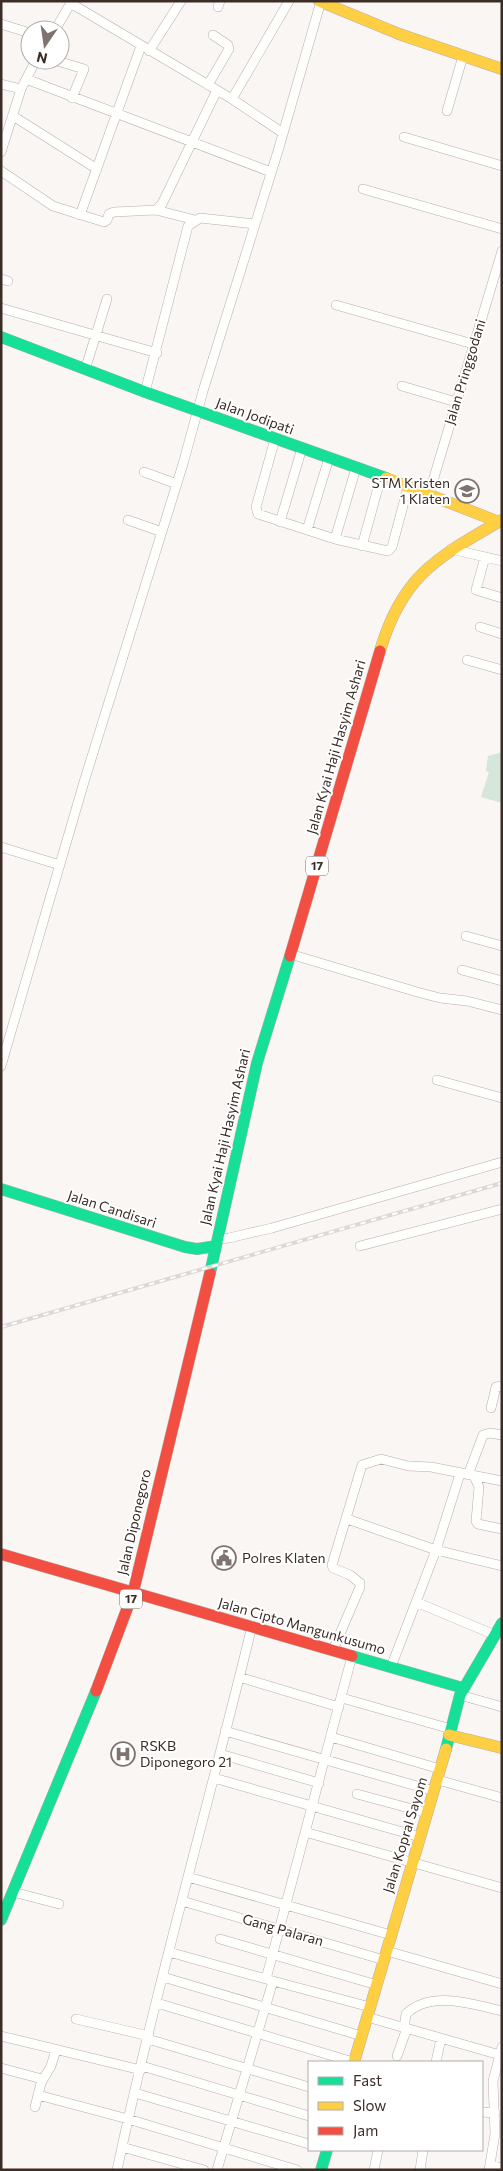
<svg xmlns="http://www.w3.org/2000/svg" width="503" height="2171" font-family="Commissioner,sans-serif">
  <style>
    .garden { fill: #d5e7db }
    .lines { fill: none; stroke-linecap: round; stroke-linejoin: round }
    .street-casing { stroke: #b7afab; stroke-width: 10 }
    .fast-casing { stroke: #b7afab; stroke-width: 12 }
    .slow-casing { stroke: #b7afab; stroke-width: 12 }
    .jam-casing { stroke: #b7afab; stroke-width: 12 }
    .street { stroke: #fefefd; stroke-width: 9 }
    .fast { stroke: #16e098; stroke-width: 11 }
    .slow { stroke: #ffcf43; stroke-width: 11 }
    .jam { stroke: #f24e42; stroke-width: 11 }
    .rail-casing { stroke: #dbd8d7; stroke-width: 4 }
    .rail { stroke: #fff; stroke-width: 2; stroke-dasharray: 5.5; stroke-linecap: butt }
    .labels { text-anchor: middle; stroke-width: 4; stroke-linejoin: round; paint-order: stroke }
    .shield { fill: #fff; stroke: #766c67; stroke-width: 1 }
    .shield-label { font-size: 12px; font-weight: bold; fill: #3b2d26 }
    .street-label { font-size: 14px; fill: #3b2d26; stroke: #fff }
    .poi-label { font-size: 14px; fill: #3b2d26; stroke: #fff; text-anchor: start }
  </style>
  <rect width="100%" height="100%" fill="#faf6f4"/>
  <path class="garden" d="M502,752V803L481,797L489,772L486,771L488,756Z"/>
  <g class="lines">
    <g class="street-casing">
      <path id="street" d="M72,4L232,99L283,133
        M218,7L220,1
        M1,24L30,33
        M55,30L72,1
        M149,51L181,1
        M54,60L84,69L72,98
        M26,79L271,172
        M1,84L21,89
        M208,85L229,49L228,45L213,35
        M232,99L289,1
        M447,111L463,56
        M13,116L97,169
        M404,137L502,166
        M1,152L21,89L36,60
        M1,171L53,206L104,222L107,220L109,214L114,212L156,210L162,204L217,90
        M363,189L502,229
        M156,210L195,220
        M80,215L141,46
        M1,279L8,281
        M336,305L473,344
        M1,308L157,353
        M85,370L107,299
        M402,386L456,402
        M145,392L188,226L200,218L255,224
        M275,439L256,507L258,514L335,539L388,551L392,547L408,487
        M144,472L177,484
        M429,494L502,251
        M128,520L162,532
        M280,522L302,448
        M307,530L329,458
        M335,539L356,468
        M362,546L381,477
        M451,549L502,561
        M485,557L476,590L502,598
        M480,627L502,634
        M467,660L502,670
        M1,847L60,865
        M466,936L502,946
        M290,954L417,992L440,998L467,1001L502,1010
        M462,970L502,981
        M1,1066L84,782L183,464L203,391L278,151L321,1
        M437,1080L502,1098
        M218,1239L229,1238L272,1228L502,1162
        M360,1246L502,1209
        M491,1408L496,1387L502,1386
        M468,1475L483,1435L490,1433L502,1435
        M474,1476L479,1487L476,1521L478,1524L502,1529
        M347,1519L436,1550L502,1566
        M416,1602L495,1635
        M333,1650L360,1587V1583L350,1575L333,1568L332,1565L362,1465L381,1459L408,1466L431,1467L502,1481
        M391,1667L436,1550L460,1474
        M239,1677L339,1707
        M460,1695L502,1707
        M342,1698L451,1729
        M225,1731L434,1791
        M331,1737L440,1769
        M220,1754L319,1783
        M214,1778L420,1837
        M438,1780L502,1798
        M357,1794L427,1813
        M305,1832L502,1888
        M188,1877L391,1935
        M13,1892L59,1904
        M182,1901L384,1960
        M220,1939L377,1985
        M387,1951L502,1984
        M169,1952L266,1979
        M163,1977L362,2036
        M273,1981L370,2007
        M157,2003L353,2062
        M367,2017L500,2055
        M76,2019L149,2036
        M404,2028L406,2014C431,1990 471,2004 502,2011
        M1,2036L141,2070
        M148,2039L309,2087
        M397,2056L407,2028
        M436,2062L441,2038
        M142,2066L309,2116
        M1,2068L42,2079
        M135,2093L309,2144
        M38,2095L128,2119L297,2170
        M35,2107L41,2083L51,2066L56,2050
        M482,2112L495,2113
        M122,2147L204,2170
        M490,2165L502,2168
        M117,2170C156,1987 208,1807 252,1626
        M217,2170L273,1981L266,1979L352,1656
        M374,2170L378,2150
        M420,2170L423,2150
        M489,2170L495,2134L493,2081L502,2047"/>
    </g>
    <g class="fast-casing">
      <path id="fast" d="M1,337L145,392L386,478
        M1,1189L185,1247L197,1249L216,1246
        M210,1273L257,1063L290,956
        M352,1656L463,1688
        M446,1749L460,1695L502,1623
        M1,1920L96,1691
        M321,2170L327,2150"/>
    </g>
    <g class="slow-casing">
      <path id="slow" d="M319,1L399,34L502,69
        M386,478L499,522
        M380,651C402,575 438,557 502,520
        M449,1735L502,1748
        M354,2062L446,1749"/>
    </g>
    <g class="jam-casing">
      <path id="jam" d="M290,956L380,651
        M1,1554L352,1656
        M96,1691L133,1593L210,1273"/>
    </g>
    <use href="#street" class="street"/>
    <use href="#fast" class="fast"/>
    <use href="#slow" class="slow"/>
    <use href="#jam" class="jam"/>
    <g class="rail-casing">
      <path id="rail" d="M1,1327L502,1183"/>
    </g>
    <use href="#rail" class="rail"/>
  </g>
  <defs>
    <g id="school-ring" transform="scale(1.25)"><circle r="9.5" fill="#fff" stroke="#7e736e" stroke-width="1.5"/><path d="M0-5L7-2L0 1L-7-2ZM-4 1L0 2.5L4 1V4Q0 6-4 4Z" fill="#7e736e"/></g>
    <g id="civic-ring" transform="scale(1.25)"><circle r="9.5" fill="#fff" stroke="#7e736e" stroke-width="1.5"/><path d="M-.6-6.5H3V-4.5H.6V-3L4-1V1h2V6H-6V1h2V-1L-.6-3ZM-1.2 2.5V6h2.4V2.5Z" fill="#7e736e"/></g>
    <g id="hospital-ring" transform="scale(1.25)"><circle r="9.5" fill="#fff" stroke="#7e736e" stroke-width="1.5"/><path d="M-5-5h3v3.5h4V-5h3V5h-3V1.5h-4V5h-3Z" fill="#7e736e"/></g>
  </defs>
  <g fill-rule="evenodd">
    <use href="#school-ring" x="467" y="491"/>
    <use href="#civic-ring" x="224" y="1558"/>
    <use href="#hospital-ring" x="123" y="1754"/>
  </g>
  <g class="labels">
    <g class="shield">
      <rect x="306" y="856.5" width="22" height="19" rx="4"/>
      <rect x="120" y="1589.5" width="22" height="19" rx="4"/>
    </g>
    <g class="shield-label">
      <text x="317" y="870">17</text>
      <text x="131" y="1603">17</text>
    </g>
    <g class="street-label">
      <text transform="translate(465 372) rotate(-73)" y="5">Jalan Pringgodani</text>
      <text transform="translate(255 416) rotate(20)" y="5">Jalan Jodipati</text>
      <text transform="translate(336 747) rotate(-74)" y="5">Jalan Kyai Haji Hasyim Ashari</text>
      <text transform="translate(225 1137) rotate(-77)" y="5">Jalan Kyai Haji Hasyim Ashari</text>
      <text transform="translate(112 1209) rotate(18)" y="5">Jalan Candisari</text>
      <text transform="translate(134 1522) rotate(-77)" y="5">Jalan Diponegoro</text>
      <text transform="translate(302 1626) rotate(16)" y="5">Jalan Cipto Mangunkusumo</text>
      <text transform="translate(405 1835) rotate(-73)" y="5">Jalan Kopral Sayom</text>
      <text transform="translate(283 1930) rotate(16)" y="5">Gang Palaran</text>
    </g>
    <g class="poi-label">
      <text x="450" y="488" text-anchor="end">STM Kristen<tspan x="450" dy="16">1 Klaten</tspan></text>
      <text x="242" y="1563">Polres Klaten</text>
      <text x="140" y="1751">RSKB<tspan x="140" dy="16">Diponegoro 21</tspan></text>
    </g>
  </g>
  <rect width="503" height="2171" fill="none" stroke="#3b2d26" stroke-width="5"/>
  <rect x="308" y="2061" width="175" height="90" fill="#ffffff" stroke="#b1aba8"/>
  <rect x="318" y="2077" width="25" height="8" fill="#16e098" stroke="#b1aba8"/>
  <text x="353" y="2086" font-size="15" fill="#3b2d26">Fast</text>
  <rect x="318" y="2102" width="25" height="8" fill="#ffcf43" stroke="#b1aba8"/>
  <text x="353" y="2111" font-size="15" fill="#3b2d26">Slow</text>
  <rect x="318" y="2127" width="25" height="8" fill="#f24e42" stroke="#b1aba8"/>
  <text x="353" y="2136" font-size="15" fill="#3b2d26">Jam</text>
  <g transform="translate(45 45) rotate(193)"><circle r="24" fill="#ffffff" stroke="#b1aba8"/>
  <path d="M0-4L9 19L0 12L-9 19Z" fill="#7e736e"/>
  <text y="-8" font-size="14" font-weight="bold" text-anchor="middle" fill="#3b2d26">N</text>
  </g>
</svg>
